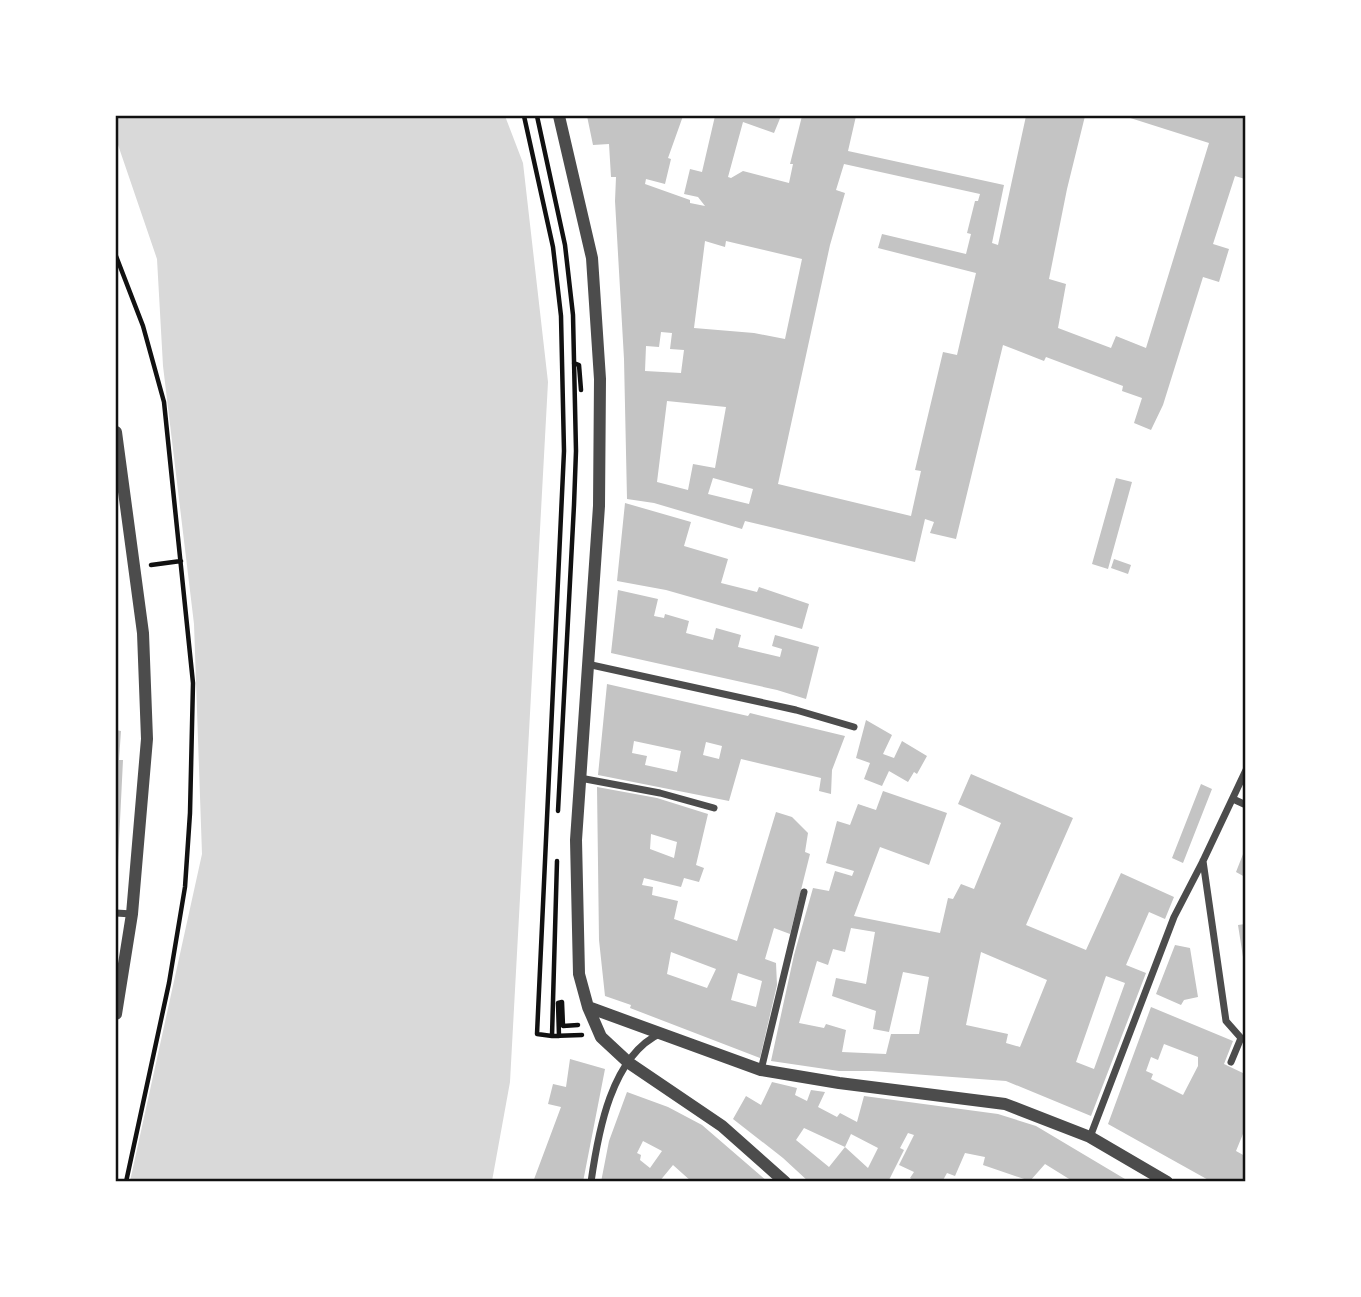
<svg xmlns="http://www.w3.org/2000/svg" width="1361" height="1297" font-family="Signika,sans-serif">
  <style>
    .water { fill: #d9d9d9 }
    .building { fill: #c4c4c4; fill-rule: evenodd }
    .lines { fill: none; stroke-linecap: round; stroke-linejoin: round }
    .path { stroke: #111; stroke-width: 4.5 }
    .minor { stroke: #4c4c4c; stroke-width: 7 }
    .tertiary { stroke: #4c4c4c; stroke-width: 12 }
    .neatline { fill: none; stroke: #111; stroke-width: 2.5 }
  </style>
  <rect width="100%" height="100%" fill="#fff"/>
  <path class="water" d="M116,116H505L523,163L548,382L510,1082L492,1181H130L202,854L194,624L163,366L157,259L116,139Z"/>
  <path class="building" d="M587,116H683L668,158L671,159L665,184L646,179L645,184L690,200V203L705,206L698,197L684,194L690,169L702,172L715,116H781L774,133L743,122L728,177L731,178L743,171L789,183L793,164H790L802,116H856L848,151L1004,185L992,243L998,245L1026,116H1085L1067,189L1049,279L1066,284L1058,328L1111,348L1116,336L1146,348L1209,143L1124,116H1245V179L1235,176L1213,244L1229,249L1219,282L1203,277L1163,405L1151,430L1134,423L1142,398L1122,391L1123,386L1046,357L1044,361L1003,345L956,539L930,533L934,522L925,519L915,562L745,521L742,529L654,503L627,499L624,359L615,201L616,177H611L609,144L593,145ZM844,164L980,194L978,201H975L967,233L971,234L966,254L882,234L878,248L976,273L957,355L943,352L915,470L921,471L911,516L778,484L830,245L845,193L836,190ZM705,241L725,247L726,241L802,259L785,339L754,333L694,328ZM661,332L672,333L670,349L684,350L681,373L645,371L646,346L659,347ZM667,401L726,407L715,468L693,464L688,490L657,482ZM713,478L753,489L749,504L708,494Z
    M1116,478L1132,482L1108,569L1092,564Z
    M625,503L691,522L684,546L728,559L721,583L757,592L759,587L809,604L802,629L666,590L617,581Z
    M1114,559L1131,565L1128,574L1111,568Z
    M618,590L658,599L654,616L664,618L665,614L689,621L686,633L713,640L716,628L741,635L738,647L780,657L782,649L772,646L775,635L819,647L806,699L777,690L611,653Z
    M607,684L748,716L750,713L845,736L832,770L831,794L819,791L821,778L741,759L729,801L598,775ZM634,741L681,751L677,772L645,765L647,756L632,753ZM706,742L722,746L719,759L703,755Z
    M866,720L892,735L883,754L894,758L902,741L927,756L917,774L914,772L908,782L889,771L882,786L864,779L870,763L856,758Z
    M116,730L121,731L119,760H123L118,862H116Z
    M971,774L1073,818L1026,925L1086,950L1121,873L1174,897L1165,919L1149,912L1126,965L1146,973L1091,1116L1006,1081L872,1071H839L771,1061L794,955L813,888L829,891L835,871L852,876L854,871L826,863L837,821L850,825L858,804L876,810L883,791L947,813L929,865L880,847L854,916L940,933L948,898L953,899L961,884L974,889L1001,823L958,804ZM851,928L875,932L866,984L836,978L832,996L876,1011L873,1029L889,1032L903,972L929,977L919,1034H891L886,1054L842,1052L846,1030L826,1024L824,1028L799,1023L817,961L828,965L833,949L845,952ZM981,952L1047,980L1020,1047L1006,1043L1008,1034L966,1025ZM1106,976L1125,983L1094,1069L1076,1062Z
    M1201,784L1212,789L1183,863L1172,858Z
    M597,787L657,798L708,814L696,865L704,868L699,882L684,878L681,887L644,878L642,885L653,887L652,895L678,901L674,919L737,941L776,812L792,817L808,833L805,852L810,854L790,934L774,928L765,959L776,963L777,985L760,1058L630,1008L631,1005L605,996L599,940ZM651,834L677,842L674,858L650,849ZM671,952L716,969L707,988L667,974ZM738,973L762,981L756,1007L731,1000Z
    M1245,849V877L1236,872Z
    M1245,924V958L1243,957L1238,925Z
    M1175,945L1190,948L1198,997L1184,1000L1181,1005L1156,994Z
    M1151,1007L1233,1041L1224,1064L1245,1074V1129L1236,1151L1245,1156V1182H1212L1108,1124ZM1164,1044L1198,1057V1066L1183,1095L1151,1079L1153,1074L1146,1071L1151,1057L1158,1060Z
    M570,1059L605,1069L583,1182H533L561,1107L548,1104L553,1084L566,1087Z
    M772,1082L797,1088L795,1095L807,1101L811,1090L825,1092L818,1107L837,1117L840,1113L857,1122L864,1096L998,1114L1036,1126L1130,1182H1074L1045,1164L1030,1181L983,1165L985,1157L965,1153L955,1176L947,1173L942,1182H916L910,1178L914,1172L899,1165L914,1135L908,1133L900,1148L904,1150L888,1182H809L783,1158L733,1119L746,1096L761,1105ZM804,1128L845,1147L829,1167L796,1140ZM851,1134L878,1148L868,1168L845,1147Z
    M627,1092L668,1107L702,1125L768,1182H692L673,1165L659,1182H601L609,1141ZM643,1141L662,1151L650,1168L640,1160L641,1155L637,1153Z"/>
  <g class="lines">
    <path class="path" d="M524,116L553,247L561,316L564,451L537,1034L552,1036
      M537,116L565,245L573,315L576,451L574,505L558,811
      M116,256L143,326L164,402L193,683L190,813L185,887L169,983L126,1182
      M574,363L579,365L581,390
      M151,565L181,561
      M557,861L552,1036L582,1035
      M559,1036L558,1003L562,1002L563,1026L578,1025"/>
    <path class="minor" d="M587,664L796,710L854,727
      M580,778L660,793L714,808
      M1233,799L1246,805
      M1203,861L1226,1021L1241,1038L1231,1062
      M116,913L132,914
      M761,1070L804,892
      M1090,1137L1174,917L1203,861L1246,770
      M591,1182C598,1133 611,1056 661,1033"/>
    <path class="tertiary" d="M559,116L592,258L600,379L599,506L576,840L579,974L588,1007L601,1037L629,1063L722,1126L785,1182
      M116,432L143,633L147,739L132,914L116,1014
      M588,1007L761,1070L839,1083L1005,1104L1090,1137L1167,1182"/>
  </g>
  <rect width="1361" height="1297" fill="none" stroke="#ffffff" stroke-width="234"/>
  <rect x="117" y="117" width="1127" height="1063" class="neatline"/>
</svg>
